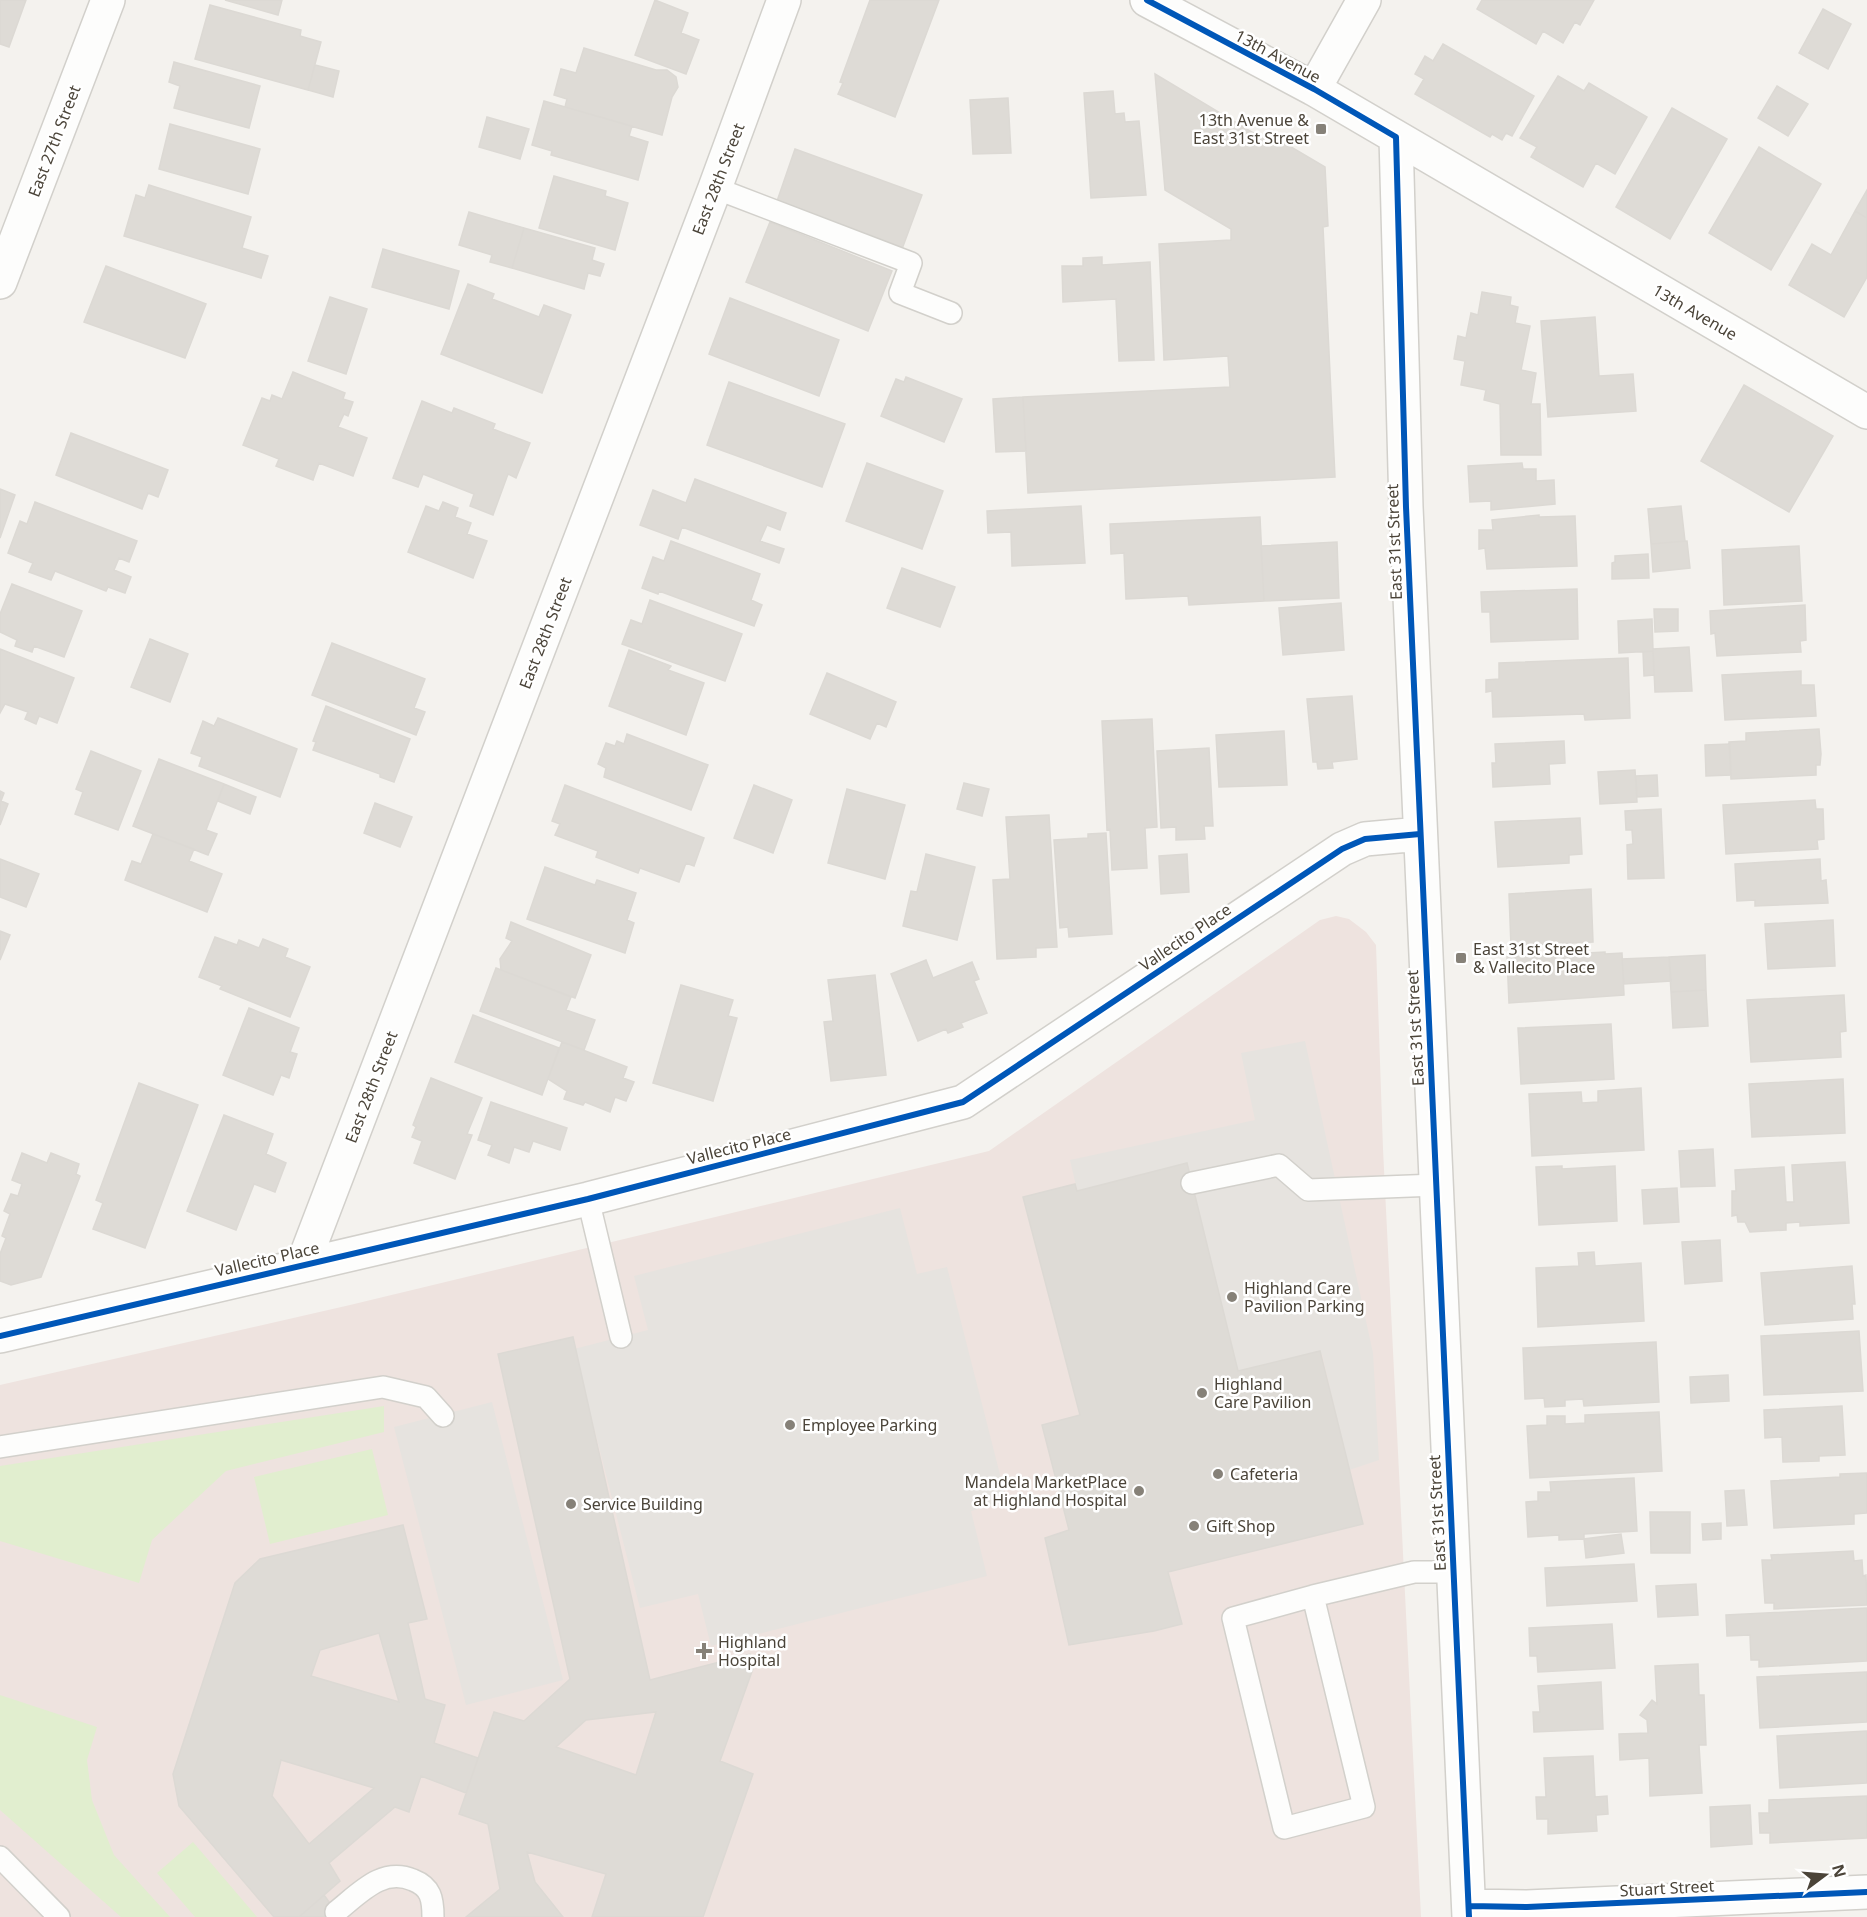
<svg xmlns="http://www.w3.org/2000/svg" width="1867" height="1917" font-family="'Noto Sans',sans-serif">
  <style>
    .medical { fill: #eee3df }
    .green { fill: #e1eecf }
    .parking { fill: #e6e3df }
    .building { fill: #dedbd6; stroke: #dcd9d4; stroke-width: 1.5; fill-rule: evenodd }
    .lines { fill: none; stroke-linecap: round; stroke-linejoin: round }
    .service-casing { stroke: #d2d0cb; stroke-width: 24 }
    .minor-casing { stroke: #d2d0cb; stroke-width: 36 }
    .service { stroke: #fdfdfc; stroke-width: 21 }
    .minor { stroke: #fdfdfc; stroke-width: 33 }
    .cycleway-casing { stroke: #fff; stroke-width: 10 }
    .cycleway { stroke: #0057b8; stroke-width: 6 }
    .poi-dot { fill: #868178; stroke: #fff; stroke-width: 2 }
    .labels { text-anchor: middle; stroke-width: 5; stroke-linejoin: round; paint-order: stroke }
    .street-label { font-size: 16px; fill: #4b4439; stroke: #fff }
    .poi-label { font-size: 16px; fill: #4b4439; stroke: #fff; text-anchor: start }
  </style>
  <rect width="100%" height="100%" fill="#f4f2ee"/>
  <path class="medical" d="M1336,916L1349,919L1366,932L1376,945L1383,1149L1421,1917H0V1385L350,1305L989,1151L1320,920Z"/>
  <path class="green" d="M384,1406V1432L226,1471L152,1540L139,1583L0,1541V1466Z
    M372,1449L388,1515L270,1544L254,1477Z
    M0,1695L97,1727L87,1760L92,1800L114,1855L170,1917H121L0,1810Z
    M193,1842L257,1917H195L157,1873Z"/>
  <path class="parking" d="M1305,1041L1373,1353L1379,1460L1349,1470L1322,1354L1126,1399L1070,1160L1255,1120L1241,1053Z
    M900,1208L917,1274L947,1267L1007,1502L971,1511L987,1576L711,1646L698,1594L640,1608L574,1349L648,1330L634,1276Z
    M492,1402L563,1680L466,1705L394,1427Z"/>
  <path class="building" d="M0,0H26L9,47L0,44Z
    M225,0H282L278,15Z
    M655,0L688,13L681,33L699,40L686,74L635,55Z
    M870,0H939L895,117L838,94L843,83L840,82Z
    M1482,0H1594L1580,25L1575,22L1563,43L1543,31L1536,44L1477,9Z
    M210,5L301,30L300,36L321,42L308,90L195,59Z
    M1823,9L1851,24L1828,69L1799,53Z
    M1443,44L1534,96L1512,136L1506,133L1502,140L1492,134L1490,137L1415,94L1424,79L1415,74L1425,56L1433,61Z
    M584,48L656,70H667L676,77L678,87L672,97L662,135L565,107L567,99L554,95L561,69L576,73Z
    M174,62L260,86L249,128L174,108L180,86L169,82Z
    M315,65L339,71L333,97L308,90Z
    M1155,74L1272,144L1276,138L1325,167L1328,226L1323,227L1335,477L1028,493L1023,397L1230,387L1228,356L1164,360L1159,244L1231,240V229L1165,190Z
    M1558,76L1584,91L1589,83L1647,117L1615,174L1596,163L1583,187L1531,157L1537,147L1520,138Z
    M1777,86L1808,104L1788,136L1758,118Z
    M1113,91L1115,114L1124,113L1125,122L1139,121L1146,195L1091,198L1084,93Z
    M1008,98L1011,153L973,154L970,100Z
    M544,101L632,126L629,136L648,142L638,180L551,155L552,151L532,145Z
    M1672,108L1727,139L1670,239L1616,207Z
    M487,117L529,129L520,159L479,147Z
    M170,124L260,149L248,194L159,169Z
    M1759,147L1821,184L1771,270L1709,233Z
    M795,149L922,195L902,249L776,204Z
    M554,176L606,191L605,196L628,203L615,250L539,228Z
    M149,185L251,217L242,248L268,256L261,278L124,236L136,195L145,198Z
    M1867,190V218L1855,211Z
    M1855,211L1867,218V277L1844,317L1789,285L1812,244L1831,255Z
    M469,212L524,228L512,268L490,262L492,255L459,245Z
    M770,222L892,271L868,331L746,282Z
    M524,228L595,248L592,260L604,264L600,276L588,273L584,289L512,268Z
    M383,249L459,271L449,309L372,287Z
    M1102,257V265L1150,262L1154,360L1119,361L1116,299L1063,302L1062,266H1083V258Z
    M106,266L206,304L185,358L84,322Z
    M468,284L494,294L492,299L539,317L544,305L571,315L542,393L441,354Z
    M1482,292L1511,297L1510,305L1518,307L1515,323L1530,326L1521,370L1536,373L1531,404H1540L1541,455H1501L1500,404L1484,400L1486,390L1461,385L1465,361L1454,359L1458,336L1466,338L1471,313L1478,315Z
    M330,297L367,309L346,374L308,361Z
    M730,298L839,340L819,396L709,354Z
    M1595,317L1599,376L1633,374L1636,411L1548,417L1541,321Z
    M293,372L345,393L343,399L353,402L348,416L344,414L338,427L367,438L353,476L319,463L313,480L276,466L279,459L243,445L262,398L270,401L272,395L282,399Z
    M906,377L962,399L944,442L881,416L896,379L904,382Z
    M729,382L845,424L822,487L707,445Z
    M1744,385L1833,436L1789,512L1701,461Z
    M1023,397L1026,451L996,452L993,399Z
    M422,401L452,413L454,408L495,424L493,429L530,443L516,478L508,474L493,515L470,506L474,494L423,474L418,487L393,478Z
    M71,433L168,470L158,497L148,493L142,509L56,475Z
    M867,463L943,491L922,549L846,521Z
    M1522,463L1523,469H1536V481L1554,480L1555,504L1491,510V501L1470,502L1468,466Z
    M695,479L786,513L780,530L767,525L760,541L784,549L779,563L682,527L678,539L640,525L653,490L686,503Z
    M0,489L15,495L0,538Z
    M35,502L137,541L129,562L119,558L114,570L131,577L125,593L108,587L106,591L55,571L51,580L29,572L33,563L8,553L20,521L27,524Z
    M443,502L458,508L455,517L471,523L467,534L487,541L473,578L408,552L426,506L439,511Z
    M1081,506L1085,563L1012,566L1011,532L988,533L987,511Z
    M1681,506L1685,541L1651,544L1648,509Z
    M1539,515V517L1575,516L1577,566L1487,569L1485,548L1479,549V530H1493L1492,520Z
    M1260,517L1264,601L1189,605L1188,596L1126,599L1124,553L1111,554L1110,524Z
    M671,541L760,574L751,600L762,605L754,626L659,591L658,594L642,588L653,557L664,561Z
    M1687,541L1690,568L1653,572L1651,544Z
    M1337,542L1339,598L1264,601L1261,546Z
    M1799,546L1802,601L1724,605L1722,550Z
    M1648,554L1649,578L1612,579V563L1615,562V556Z
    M902,568L955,587L940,627L887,608Z
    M12,584L82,611L64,657L34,646L32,652L15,646L17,640L0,632V614Z
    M1577,589L1578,639L1491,642L1490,612H1482L1481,592Z
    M650,600L742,634L725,681L622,644L631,620L642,624Z
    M1341,603L1344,650L1283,655L1279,608Z
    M1805,605L1806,640L1800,641L1801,652L1717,656L1715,633L1711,634L1710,611Z
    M1654,609H1678V631L1655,632Z
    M1652,619L1653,651L1619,653L1618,621Z
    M150,639L188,654L170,702L131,687Z
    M332,643L425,679L414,708L425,712L416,735L312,695Z
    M1689,647L1692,691L1655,692L1653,649Z
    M0,649L74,678L57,723L39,716L36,724L25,719L28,712L5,704L0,713Z
    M629,650L671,666L668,670L704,683L686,735L609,706Z
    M1653,651L1654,675L1644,676L1643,652Z
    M1628,658L1630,718L1585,720L1584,714L1493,717L1492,691L1486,692V680L1499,679V663Z
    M1801,671V685H1814L1816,716L1725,720L1722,675Z
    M827,673L896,702L886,727L877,723L870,739L810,714Z
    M1352,696L1357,759L1332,762L1333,768L1318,769L1317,762H1313L1307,699Z
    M326,706L410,739L394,782L380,777V774L313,750L316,742L313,741Z
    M218,718L297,749L280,797L199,766L202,757L191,753L203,721L214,726Z
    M1152,719L1157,827L1145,828L1147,868L1112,870L1110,829L1107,830L1102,721Z
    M1819,729L1821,754L1820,765H1816V775L1731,779L1729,742L1746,741V733Z
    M1284,731L1287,785L1219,787L1216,735Z
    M627,734L708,765L691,810L604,777L606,768L598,764L606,743L615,746L617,741L624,744Z
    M1564,741L1565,763L1549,764L1550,784L1493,787L1492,763H1496L1495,744Z
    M1730,744L1731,775L1706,776L1705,745Z
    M1209,748L1213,826H1204L1205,839L1176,840V827L1161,828L1157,751Z
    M91,751L141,771L118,830L75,814L83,792L76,789Z
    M159,759L224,784L206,830L217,834L208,855L133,826Z
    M1635,770L1637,802L1600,804L1598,772Z
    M1657,775L1658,796L1637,797L1636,776Z
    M964,783L989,789L982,816L957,809Z
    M224,784L256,797L250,814L218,801Z
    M565,785L704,838L694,866L686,863L679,882L640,868L638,873L596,857L598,851L555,835L560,824L552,821Z
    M754,785L792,800L773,853L734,838Z
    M847,789L905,805L885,879L828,863Z
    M0,791L4,793L1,801L8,804L0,825Z
    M1815,800L1816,809H1823L1824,839L1817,840L1818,849L1726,854L1723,805Z
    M375,803L412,817L400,847L364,833Z
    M1661,809L1664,878L1628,879L1627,845L1633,844L1632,830H1626L1625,811Z
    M1049,815L1057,947L1036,948V957L997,959L993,880L1010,879L1006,817Z
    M1580,818L1582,854L1569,855V863L1498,867L1495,822Z
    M1106,833L1112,934L1069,937L1068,927L1060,928L1054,840L1088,838V834Z
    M153,834L194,849L189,861L222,874L207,912L125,880L132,861L141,864Z
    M926,854L975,867L957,940L903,926L911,891L917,892Z
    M1187,854L1189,892L1161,894L1159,856Z
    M0,859L39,874L26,907L0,897Z
    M1820,859L1821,881L1826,880L1828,903L1755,906V900L1737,901L1735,864Z
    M545,867L595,885L597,880L636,893L627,920L634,923L625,953L527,919Z
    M1591,889L1593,942L1511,946L1509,894Z
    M1833,920L1835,966L1768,969L1765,924Z
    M511,922L591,955L575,998L501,970L500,959L512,941L506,938Z
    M0,931L10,935L0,960Z
    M215,937L237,945L239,940L259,948L263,939L288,949L285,957L310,967L290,1017L220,989L222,986L199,977Z
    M1605,952V954L1622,953L1624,995L1509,1003L1507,957Z
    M1705,955L1706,990L1671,992L1669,957Z
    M1669,957L1671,981L1624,984L1622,959Z
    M926,960L933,978L972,962L979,979L974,981L987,1013L961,1023L963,1027L948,1033L946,1029L918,1041L891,974Z
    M496,968L571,997L566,1010L595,1020L584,1050L480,1011Z
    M875,975L886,1075L831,1081L824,1022L833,1021L828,980Z
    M681,985L733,1000L728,1016L737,1018L713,1101L653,1083Z
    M1706,990L1708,1026L1673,1028L1671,992Z
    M1844,995L1846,1031L1840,1032L1841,1057L1751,1062L1747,1000Z
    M249,1008L299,1028L290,1052L297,1054L289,1078L281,1075L273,1095L223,1075Z
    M473,1015L559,1048L542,1095L455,1062Z
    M1611,1024L1614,1079L1521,1084L1518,1028Z
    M562,1042L627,1067L623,1078L634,1082L626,1101L615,1097L610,1112L585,1102L583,1105L564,1099L567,1091L548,1079Z
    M431,1078L482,1098L467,1134L472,1135L455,1179L414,1163L422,1141L412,1137L416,1127L413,1125Z
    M1843,1079L1845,1133L1752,1137L1749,1084Z
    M139,1083L198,1105L145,1248L93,1229L103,1203L96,1200Z
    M1641,1088L1644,1150L1532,1156L1529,1094L1581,1092L1582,1103L1598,1102V1091Z
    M491,1102L567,1128L560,1150L533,1141L529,1152L514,1147L509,1163L488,1155L492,1145L478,1140Z
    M224,1115L273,1134L266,1154L286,1163L275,1192L254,1184L236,1230L187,1211Z
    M1713,1149L1715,1186L1681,1187L1679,1151Z
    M22,1153L47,1163L51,1153L79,1164L76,1174L80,1176L41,1277L11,1285L0,1281V1254L6,1238L2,1236L10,1214L4,1211L11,1194L18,1196L22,1184L12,1180Z
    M1845,1162L1849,1223L1800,1226V1222L1786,1223V1230L1750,1232L1745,1222H1738L1737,1215L1732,1216V1191H1736L1735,1170L1784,1167L1786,1202H1794L1792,1165Z
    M1187,1163L1238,1371L1320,1351L1363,1524L1168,1572L1182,1624L1154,1631L1069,1645L1045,1538L1069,1530L1042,1425L1080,1415L1023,1197L1075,1184L1077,1191Z
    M1562,1166V1169L1615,1166L1617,1221L1539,1225L1536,1167Z
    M1677,1188L1679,1222L1644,1224L1642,1190Z
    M1720,1240L1722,1281L1685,1284L1682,1242Z
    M1594,1252L1595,1266L1641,1263L1644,1321L1538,1327L1536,1268L1579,1266L1578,1253Z
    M1852,1266L1855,1304H1852L1853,1319L1765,1325L1761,1273Z
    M1859,1331L1863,1391L1764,1395L1761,1336Z
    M573,1337L650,1680L750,1654L755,1663L720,1761L753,1774L703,1917H592L606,1874L527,1852L535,1882L563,1917H466L500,1889L488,1824L459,1814L494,1712L524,1721L570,1679L498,1354ZM656,1712L636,1775L556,1747L586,1720Z
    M1656,1342L1659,1402L1584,1406L1583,1399L1565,1400V1406L1545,1407L1544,1398L1525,1399L1523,1348Z
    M1728,1375L1729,1401L1691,1403L1690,1377Z
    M1842,1406L1845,1455L1819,1456V1461L1783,1462L1782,1437L1765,1438L1764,1410Z
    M1659,1412L1662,1471L1530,1478L1527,1426L1547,1425V1416H1565V1424L1585,1423V1415Z
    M1867,1473V1513L1854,1514V1524L1774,1528L1771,1481L1840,1477V1474Z
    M1634,1478L1637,1531L1584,1534V1539L1559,1540V1535L1528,1537L1526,1502L1538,1501V1492H1551L1550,1482Z
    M1744,1490L1747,1525L1727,1526L1725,1491Z
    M1650,1512H1690V1553H1651Z
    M1721,1523V1539L1703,1540L1702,1524Z
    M403,1525L427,1619L408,1623L425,1699L445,1705L434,1743L478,1758L466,1793L421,1776L409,1812L395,1807L329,1863L340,1881L299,1917H274L179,1806L173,1774L235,1583L260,1559ZM379,1633L399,1702L311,1676L320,1650ZM281,1760L374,1788L309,1844L272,1796Z
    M1621,1534L1624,1553L1586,1558L1584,1539Z
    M1853,1551L1854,1561L1862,1560L1863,1576L1866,1575L1867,1605L1774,1609V1603H1765L1762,1560H1772L1771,1555Z
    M1634,1564L1637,1601L1547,1606L1545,1568Z
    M1696,1584L1698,1615L1658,1617L1656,1586Z
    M1867,1608V1661L1759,1667V1660H1751L1750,1635L1727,1636L1726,1615Z
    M1612,1624L1615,1668L1538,1672L1537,1656H1530L1529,1628Z
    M1698,1664L1699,1695H1704L1706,1745H1699L1702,1793L1650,1796L1649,1758L1620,1760L1619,1734L1648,1733L1647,1720L1640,1715L1652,1700L1657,1704L1655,1666Z
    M1867,1672V1722L1760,1728L1757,1677Z
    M1601,1682L1603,1729L1534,1732L1533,1712H1540L1538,1686Z
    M1867,1731V1783L1780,1788L1777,1736Z
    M1593,1756L1595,1797L1607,1796L1608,1814L1596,1815L1597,1831L1548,1834V1819H1537L1536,1797H1546L1544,1758Z
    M1867,1796V1838L1770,1843V1833H1760L1759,1813H1769V1800Z
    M1750,1805L1752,1844L1711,1847L1710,1807Z
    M324,1895L340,1917H300V1916Z"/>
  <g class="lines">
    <g class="service-casing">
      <path id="service" d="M715,188L911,263L900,293L951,313
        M1192,1183L1279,1165L1308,1190L1436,1185
        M588,1199L621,1337
        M0,1447L383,1387L426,1397L443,1416
        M1313,1596L1364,1807L1284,1828L1233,1618Z
        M1313,1596L1414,1572H1453
        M0,1857L59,1917
        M336,1912C360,1893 382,1867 413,1880C431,1887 433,1899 433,1917"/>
    </g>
    <g class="minor-casing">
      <path id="minor" d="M1147,0L1314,89L1867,412
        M1314,89L1364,0
        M1396,137L1406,507L1469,1917
        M0,282L108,0
        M303,1264L715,188L784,0
        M0,1336L588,1199L963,1102L1342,849L1365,839L1420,834
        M1469,1906L1527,1907L1867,1892"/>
    </g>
    <use href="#service" class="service"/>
    <use href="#minor" class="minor"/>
    <g class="cycleway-casing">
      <path id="cycleway" d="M1147,0L1314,89L1396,137L1406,507L1469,1917
        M0,1336L588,1199L963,1102L1342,849L1365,839L1420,834
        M1469,1906L1527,1907L1867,1892"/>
    </g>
    <use href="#cycleway" class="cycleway"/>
  </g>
  <g class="poi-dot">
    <rect x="1315" y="123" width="12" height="12" rx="3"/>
    <rect x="1455" y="952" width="12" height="12" rx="3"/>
    <circle cx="1232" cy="1297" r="6"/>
    <circle cx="1202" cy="1393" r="6"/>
    <circle cx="790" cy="1425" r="6"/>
    <circle cx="1218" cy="1474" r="6"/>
    <circle cx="1139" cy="1491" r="6"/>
    <circle cx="571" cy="1504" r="6"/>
    <circle cx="1194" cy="1526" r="6"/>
    <path d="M701 1642h6v6h6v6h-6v6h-6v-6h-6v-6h6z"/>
  </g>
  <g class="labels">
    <g class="street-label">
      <text transform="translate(1278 56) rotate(28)" y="6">13th Avenue</text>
      <text transform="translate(54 141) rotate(-69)" y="6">East 27th Street</text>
      <text transform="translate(718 179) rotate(-69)" y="6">East 28th Street</text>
      <text transform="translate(1695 312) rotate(30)" y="6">13th Avenue</text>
      <text transform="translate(1394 542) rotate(-92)" y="6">East 31st Street</text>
      <text transform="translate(545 633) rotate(-69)" y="6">East 28th Street</text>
      <text transform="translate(1185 937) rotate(-34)" y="6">Vallecito Place</text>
      <text transform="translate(1415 1028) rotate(-93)" y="6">East 31st Street</text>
      <text transform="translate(371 1087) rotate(-69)" y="6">East 28th Street</text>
      <text transform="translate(739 1146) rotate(-14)" y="6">Vallecito Place</text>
      <text transform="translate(267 1259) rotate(-13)" y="6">Vallecito Place</text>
      <text transform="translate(1437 1513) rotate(-93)" y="6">East 31st Street</text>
      <text transform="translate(1667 1888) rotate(-3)" y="6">Stuart Street</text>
    </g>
    <g class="poi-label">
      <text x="1309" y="126" text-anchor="end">13th Avenue &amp;<tspan x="1309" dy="18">East 31st Street</tspan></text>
      <text x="1473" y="955">East 31st Street<tspan x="1473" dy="18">&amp; Vallecito Place</tspan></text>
      <text x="1244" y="1294">Highland Care<tspan x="1244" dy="18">Pavilion Parking</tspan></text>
      <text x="1214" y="1390">Highland<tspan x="1214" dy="18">Care Pavilion</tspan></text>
      <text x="802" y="1431">Employee Parking</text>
      <text x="1230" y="1480">Cafeteria</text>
      <text x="1127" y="1488" text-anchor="end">Mandela MarketPlace<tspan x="1127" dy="18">at Highland Hospital</tspan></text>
      <text x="583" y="1510">Service Building</text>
      <text x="1206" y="1532">Gift Shop</text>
      <text x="718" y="1648">Highland<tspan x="718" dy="18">Hospital</tspan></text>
    </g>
  </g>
  <g transform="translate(1825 1875) rotate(74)" stroke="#ffffff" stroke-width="4.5" paint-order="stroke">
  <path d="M0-4.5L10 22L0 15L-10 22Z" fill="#4b4439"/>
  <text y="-9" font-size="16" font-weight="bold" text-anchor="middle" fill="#4b4439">N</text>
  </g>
</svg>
